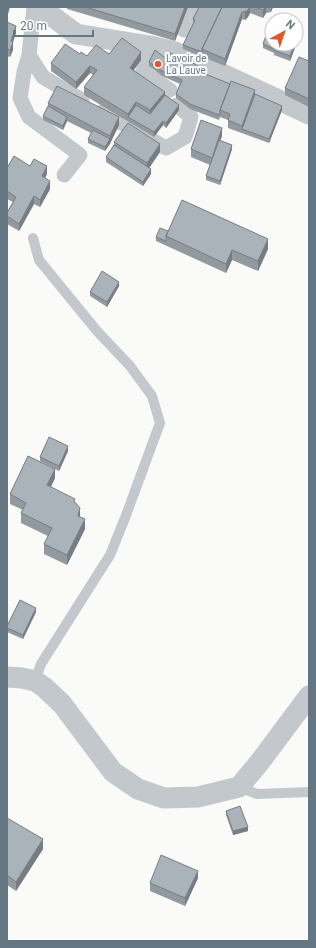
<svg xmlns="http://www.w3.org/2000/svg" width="316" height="948" font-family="Roboto,sans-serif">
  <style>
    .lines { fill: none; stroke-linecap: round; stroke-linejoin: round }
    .service { stroke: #c3c8cc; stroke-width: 10 }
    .pedestrian { stroke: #c3c8cc; stroke-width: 15 }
    .minor { stroke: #c3c8cc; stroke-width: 21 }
    .wall { fill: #929a9f }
    .shaded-wall { fill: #777d82 }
    .building { fill: #aab3b9; stroke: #777d82 }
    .poi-dot { fill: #e4572e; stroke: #fff; stroke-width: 1.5 }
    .labels { text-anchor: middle; stroke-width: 4; stroke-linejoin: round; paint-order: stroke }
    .poi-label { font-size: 10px; fill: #657683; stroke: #fff; text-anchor: start }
  </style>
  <rect width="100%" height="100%" fill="#fafaf8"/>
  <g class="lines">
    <path class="service" d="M33,238L39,260L97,331L130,366L152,396L160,423L125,518L110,555L41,664L35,681
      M239,787L257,794L309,792"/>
    <path class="pedestrian" d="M34,7L29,55L43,77L82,100
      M184,30L195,7
      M150,46L143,72L170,90
      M29,55L24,72L20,98L29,117L80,155L64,175
      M102,112L166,148L185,137L191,117L177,105"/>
    <path class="minor" d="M40,7L76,34L150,46L175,52L309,114
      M7,677L22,678L35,681L44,687L62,704L113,772L138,789L164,798L198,797L239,787L259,763L309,696"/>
  </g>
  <path class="wall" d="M67,7H188L175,41L67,9Z
    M199,7H273L271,12L266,13L263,18L250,13L248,17L245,20L242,19L225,66L183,49V45L193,24V19Z
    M7,22L16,33L13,42V50L10,57L7,56Z
    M263,44H296V45L290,61L274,55V53L263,48Z
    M80,54L87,56L109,54L141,60L134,70L165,95L179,110L166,128L163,125L154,137L84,95V87L93,75L90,73L76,89L51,71V63Z
    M168,60L255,94L282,110L269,143L228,128V120L220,117L219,120L190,109L176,98V94L180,84L162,76L149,66V62Z
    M309,61V107L285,95V88Z
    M48,103L119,125L105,151L88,143V139L91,133L67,121L63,130L43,120V116L48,106Z
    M222,136L220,140L232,149L220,185L206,180V176L210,165L191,157V149Z
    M114,142L160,152L149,168L151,174L143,186L106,162V157L114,145Z
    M30,166L47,174L45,178L50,189L40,207L34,204L19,231L7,224V213L13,202L7,199V168Z
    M168,231L268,249L258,271L232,260L226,273L156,241V237Z
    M119,286L107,307L90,296V292Z
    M68,451L59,471L55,469V478L51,487L75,502L80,517L85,529L67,565L44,554V544L48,536L21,523V513L23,510L10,504V494L54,468L40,461V457Z
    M36,612L23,639L7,632V626Z
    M226,811L248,831L233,835L226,815Z
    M7,818L43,849L16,891L7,885Z
    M198,878L185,906L150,891V883Z"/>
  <path class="shaded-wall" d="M8,7H10L7,18V10Z
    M185,7H188L175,41V34Z
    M250,7V13L248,17L245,20V12Z
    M265,7H266V13L263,18V10Z
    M271,7H273L271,12Z
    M242,12V19L225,66V59Z
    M16,26V33L11,47L13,42V50L10,57L11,41Z
    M295,44H296V45L290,61V56Z
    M141,52V60L130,75V68Z
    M90,66V73L76,89V82Z
    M255,90V98L242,129V126Z
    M165,92V99L150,118V110Z
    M136,102V110L128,117V121V114Z
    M179,105V110L166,128V123Z
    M282,106V110L269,143V139Z
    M67,117V121L63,130V126Z
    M119,117V125L110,144V136Z
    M163,121V125L154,137V132Z
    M222,128V136L212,165V158Z
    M110,139V144L105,151V147Z
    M160,144V152L147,171V163Z
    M232,145V149L220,185V181Z
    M47,166V174L42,183V176Z
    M151,169V174L143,186V182Z
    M50,181V189L40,207V200Z
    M34,196V204L19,231V224Z
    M268,239V249L258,271V261Z
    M232,250V260L226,273V264Z
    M119,282V286L107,307V302Z
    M68,446V451L59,471V466Z
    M55,469V478L47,494V485Z
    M80,508V517L78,516Z
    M85,519V529L67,565V555Z
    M36,608V612L23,639V635Z
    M248,827V831L233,835V831Z
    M43,839V849L16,891V882Z
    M198,871V878L185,906V898Z"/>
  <path class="building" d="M85,7H185L175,34Z
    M199,7H222L202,49V52L183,45L195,20L193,19Z
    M222,7H250L248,10L245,12H242L225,59L202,49Z
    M255,7H265L263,10Z
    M7,22L16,26L11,41L13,42L10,50L7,49Z
    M268,30L272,31V44H295L290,56L274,50V49L263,44Z
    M122,38L141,52L130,68L165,92L150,110L136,102L128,114L84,87L97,70L90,66L76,82L51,63L65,44L80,54L81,52L87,56L96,45L109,54Z
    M155,50L168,60L170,53L186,59L204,70L203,73L230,84L220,110V113L219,115L190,104L176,94L182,80L162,71L149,62Z
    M299,57L309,61V99L285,88Z
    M231,81L255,90L242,126L228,120L230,114L220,110Z
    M57,86L119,117L110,136L48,103Z
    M255,94L282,106L269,139L242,129Z
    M165,95L179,105L166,123L163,121L154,132L128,117L136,105L150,114Z
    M48,106L67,117L63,126L43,116Z
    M201,120L222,128L212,158L191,149Z
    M128,123L160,144L147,163L114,142Z
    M93,130L110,139L105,147L88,139Z
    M219,140L232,145L220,181L206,176Z
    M114,145L151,169L143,182L106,157Z
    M14,156L30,166L34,159L47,166L42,176L50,181L40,200L34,196L19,224L7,216V213L16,197L7,191V168Z
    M182,200L268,239L258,261L232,250L226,264L166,236Z
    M160,228L168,231L166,236V241L156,237Z
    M102,271L119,282L107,302L90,292Z
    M49,437L68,446L59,466L40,457Z
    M28,456L55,469L47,485L75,499L74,501L80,508L78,516L85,519L67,555L44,544L52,528L21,513L26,503L10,494Z
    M20,600L36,608L23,635L7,628V626Z
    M240,806L248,827L233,831L226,811Z
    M7,818L43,839L16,882L7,875Z
    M161,855L198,871L185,898L150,883Z"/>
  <circle class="poi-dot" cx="158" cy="64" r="4"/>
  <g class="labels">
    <g class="poi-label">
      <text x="166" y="62">Lavoir de<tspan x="166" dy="12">La Lauve</tspan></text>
    </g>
  </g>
  <rect width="316" height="948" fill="none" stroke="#657683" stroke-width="16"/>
  <g transform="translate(284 32) rotate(40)"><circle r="19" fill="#ffffff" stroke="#c1c8cd"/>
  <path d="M0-3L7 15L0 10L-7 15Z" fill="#e4572e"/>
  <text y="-6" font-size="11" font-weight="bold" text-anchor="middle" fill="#657683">N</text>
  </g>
  <path d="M14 30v6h79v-6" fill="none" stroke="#657683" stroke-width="2"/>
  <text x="20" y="30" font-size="12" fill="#657683" stroke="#ffffff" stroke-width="3" paint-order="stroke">20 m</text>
</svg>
